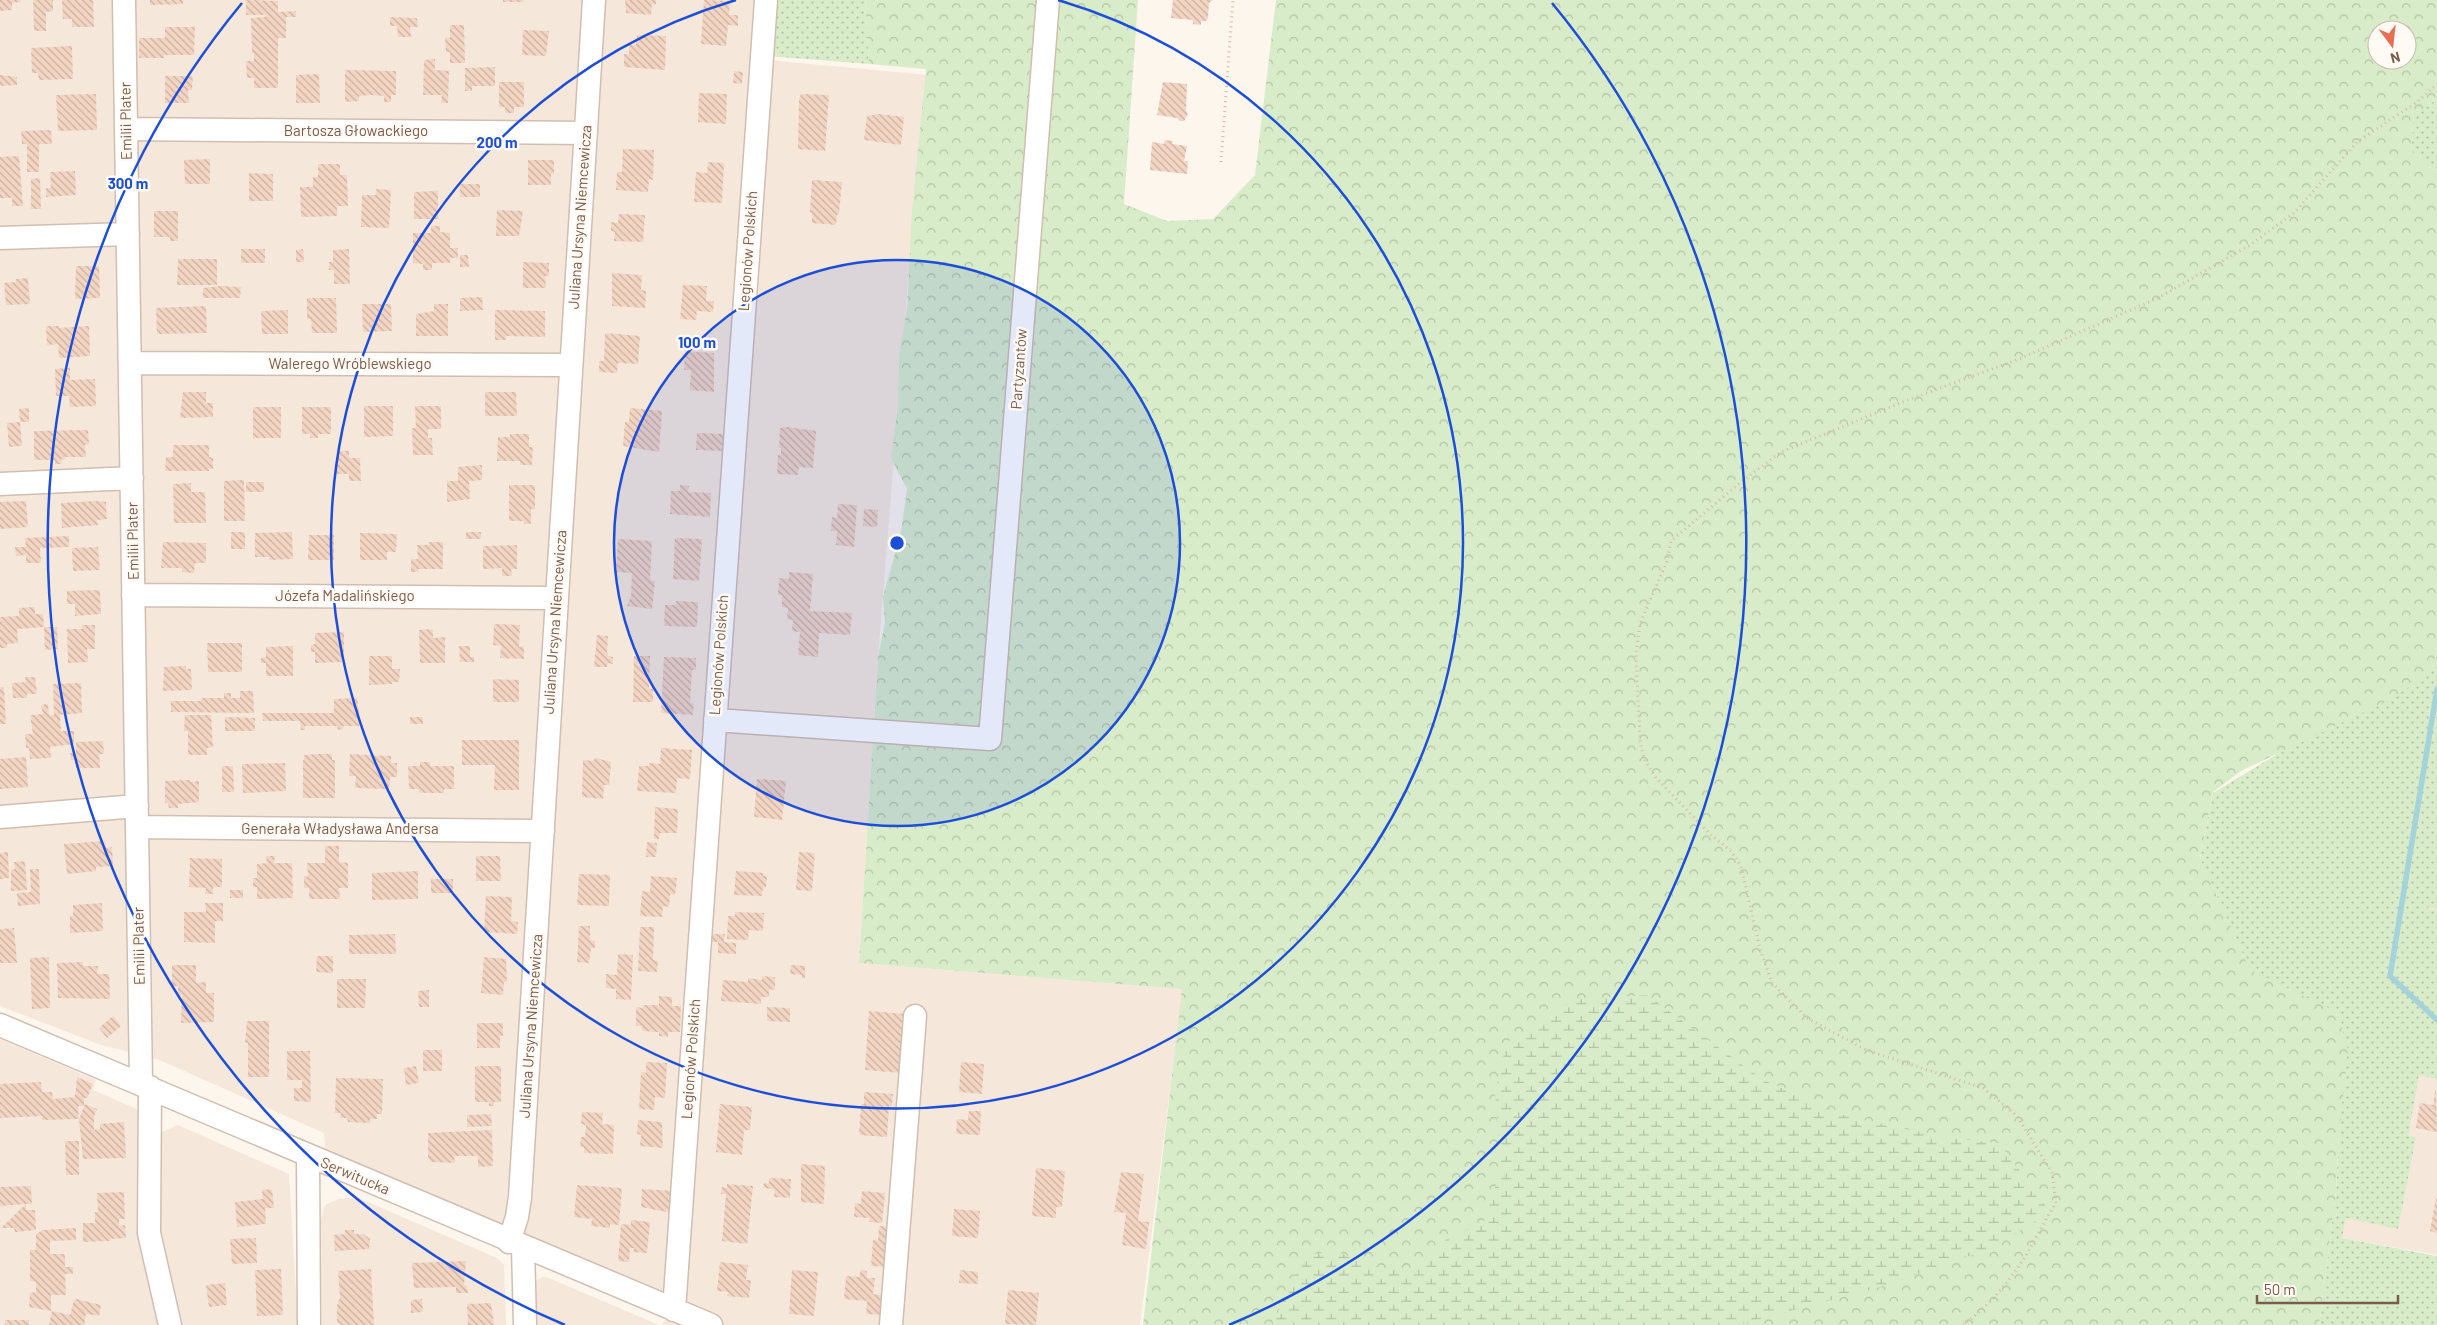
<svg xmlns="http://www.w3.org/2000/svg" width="2437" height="1325" font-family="Barlow,sans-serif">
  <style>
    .residential { fill: #f5e8da }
    .grass { fill: url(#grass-dots) }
    .forest { fill: url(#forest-crowns); fill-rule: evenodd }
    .wetland { fill: url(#wetland-marsh) }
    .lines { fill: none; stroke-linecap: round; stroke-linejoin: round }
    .stream { stroke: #a5d3da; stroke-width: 5.5 }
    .building { fill: url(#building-back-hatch) }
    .minor-casing { stroke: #d1beb0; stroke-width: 25 }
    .path { stroke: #d9b8a5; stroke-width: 3; stroke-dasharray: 1 4; stroke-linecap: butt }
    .minor { stroke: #fff; stroke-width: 22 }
    .ring { fill: none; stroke: #1d4ed8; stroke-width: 2.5 }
    .labels { text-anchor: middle; stroke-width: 5; stroke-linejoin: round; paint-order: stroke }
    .street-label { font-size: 15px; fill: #7a5c4d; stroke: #fffaf3 }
    .centre { fill: #1d4ed8; stroke: #fffaf3; stroke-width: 2.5 }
    .ring-label { font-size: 15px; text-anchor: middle; font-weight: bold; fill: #1d4ed8; stroke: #fffaf3; stroke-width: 5; stroke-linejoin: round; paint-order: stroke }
  </style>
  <defs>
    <pattern id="grass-dots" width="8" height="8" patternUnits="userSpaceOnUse" patternTransform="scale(1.25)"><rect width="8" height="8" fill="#d8ecc9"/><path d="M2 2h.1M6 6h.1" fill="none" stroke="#b4c2a5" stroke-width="1.8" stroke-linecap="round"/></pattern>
    <pattern id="forest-crowns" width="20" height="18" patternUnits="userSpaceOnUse" patternTransform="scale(1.25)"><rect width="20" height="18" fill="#d8ecc9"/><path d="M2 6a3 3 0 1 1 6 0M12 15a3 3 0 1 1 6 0" fill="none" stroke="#b4c2a5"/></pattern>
    <pattern id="wetland-marsh" width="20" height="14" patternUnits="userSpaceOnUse" patternTransform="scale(1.25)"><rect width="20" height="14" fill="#d8ecc9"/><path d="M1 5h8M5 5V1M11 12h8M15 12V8" fill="none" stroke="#b4c2a5"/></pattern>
    <pattern id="building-back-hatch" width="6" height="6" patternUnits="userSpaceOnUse" patternTransform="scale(1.25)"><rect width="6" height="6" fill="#f3d5c3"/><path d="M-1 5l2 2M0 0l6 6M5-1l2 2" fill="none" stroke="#cab0a1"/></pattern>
  </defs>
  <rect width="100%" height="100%" fill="#fdf6ec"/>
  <path class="residential" d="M0,0H768V60L929,75L908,282L878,657L859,963L1183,989L1140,1325H662L673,1310L528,1237L325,1149L324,1133L157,1059L101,1045L0,1006Z
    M2412,905L2437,909V1255L2342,1238Z
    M0,1039L96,1080L93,1090L137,1109L144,1126L137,1140L139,1237L160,1325H0Z
    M178,1125L289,1174L298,1325H177L157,1237L159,1133Z
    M347,1198L361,1199L497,1258L504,1265L506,1325H322L321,1218L325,1205L339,1199Z
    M544,1276L659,1325H535L533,1282Z"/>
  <path class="grass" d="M772,0H865L869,64L768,56Z
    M2437,93V173L2411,151L2414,113L2431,105Z
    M2437,651V909L2423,907L2437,911V1079L2419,1075L2408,1136L2416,1137L2398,1229L2346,1218L2342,1238L2437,1256V1325H2319L2336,1192L2339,1133L2250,970L2200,859L2213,793L2279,753L2431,672Z"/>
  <path class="forest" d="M865,0H1040L1054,60L1059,0H1138L1124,204L1167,221L1213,219L1255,175L1276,0H2437V93L2431,105L2414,114L2411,151L2437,173V651L2431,672L2391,699L2241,771L2213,792L2200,858L2250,970L2337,1012L2348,1049L2339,1133L2336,1192L2319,1325H1143L1182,989L859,963L878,657L885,623L883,597L901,532L907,489L891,458L898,406L899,355L907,308L912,211L926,69L869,64ZM2377,30H2407V60H2377Z"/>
  <path class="wetland" d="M1647,995L1763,1080L1846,1116L1947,1138L1999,1143L2050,1212L1992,1248L1877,1288L1738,1325H1273L1290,1281L1312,1254L1337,1252L1382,1268L1418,1269L1445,1240L1484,1222L1501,1169L1495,1092L1507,1042L1576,999Z"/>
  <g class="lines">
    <path class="stream" d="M2437,689L2390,976L2437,1020"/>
  </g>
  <path class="building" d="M0,0H20V2L12,3V10L0,11Z
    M33,0H53V11L46,12V31H34Z
    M62,0H93L94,27H72V19H63Z
    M150,0H183V4L150,5Z
    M246,0L278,1V12L296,11V17H286V38H278V88H254V78H247L246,61H254V53H252L251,18L265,17V15H246Z
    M503,0H523V2H503Z
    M625,0H656V5L652,4L651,15L626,13Z
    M704,0L730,1L729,15H738V26L728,25L726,46L701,44Z
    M1173,0H1213L1209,3L1208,18L1206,21H1201V25L1193,24V20L1171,18Z
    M390,17L417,18L418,27H410L411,37H398L397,26H390Z
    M450,25H464L465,63H450V52H446L445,38H450Z
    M165,27H195L194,55H164V58H139V38H165Z
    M523,30L549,31L546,56L522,55Z
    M637,35L666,36L665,70L624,67V54H629V45H636Z
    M72,46L73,79L39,80L38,73H32L31,48Z
    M435,59V70L449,71L448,103H441L442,95H423L424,60Z
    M495,67V86H472V91H465V68Z
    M345,70L396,71V95H391V102H384V96L371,95L359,96V101L345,102Z
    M734,71L743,72L742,84L733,83Z
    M319,74L320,103H296V75Z
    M0,75L17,77V85L0,86Z
    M165,76H193L192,90H188L189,103H165Z
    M499,82H524V107H514V113H505V107H499Z
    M1163,82L1187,84L1186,111L1188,114L1184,121H1180L1177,118L1157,115Z
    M699,93L727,94L726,124L698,122Z
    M96,94L97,130L58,131L56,95Z
    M801,94L829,95L825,151L798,149L799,99Z
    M879,114L904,117L901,145L864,140L867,116Z
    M51,130L52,144H39V172H27V144H22L21,131Z
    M1165,140L1173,141L1172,144L1187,146L1184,161H1188L1187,174L1150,170L1152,142L1164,144Z
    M623,149L654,150L653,180L649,179L648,192L616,190L617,172H622Z
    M19,156L23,206H12V198H0V157Z
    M210,159V184H185L184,160Z
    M528,160H554V174L551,173V185H528Z
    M708,162L724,163L722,203L694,202L696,172L707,173Z
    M318,164H340V175H347L348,206H337V216L301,217L300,187H313V177H318Z
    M75,171L76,195L46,197V188H51L50,172Z
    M249,173L273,174V201H249Z
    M40,178L41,209H31V179Z
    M812,180L842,182L839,214L837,215L836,225L812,223V213H810Z
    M460,184H480V197H460Z
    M376,189L391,190L389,228L361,227L362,195H376Z
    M438,191V219H414V192Z
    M497,210L523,211L519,236H496Z
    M154,211H178V241H170V237H154Z
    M619,214L645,215L643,242L614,241L615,232L611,231V222L618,223Z
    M431,226H440V232L450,233V248H458V258H450V263H432V270H423V264L413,263V233H431Z
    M241,249H265V263H241Z
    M303,249L304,262H296V250Z
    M349,249L350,284H334V270H329V262H333V250Z
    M460,255H468L469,267H460Z
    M178,259H217V285H177Z
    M523,262L549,263V276H545L546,288H523Z
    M76,266H99L100,298L75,299Z
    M612,273L642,275L641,290L646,291L645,308L612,306Z
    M28,278L30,304L6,305L4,283L16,282V279Z
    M683,285L707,286L706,301H714L713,312L697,311L696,320L680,319Z
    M220,286L241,287L240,298H203V288Z
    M482,297L483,310L460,311V298Z
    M307,298H336L337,333H312L311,319H307Z
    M362,304H391L392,331L363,332Z
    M434,304H448V336H416V314L434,311Z
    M206,306L207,333L157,334L156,308Z
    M288,310V334H262L261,311Z
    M495,310L545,311V337L506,336V340H495Z
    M46,326H59V328L89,326L90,356L59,358L58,344L47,345Z
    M605,333L640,336L638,364L618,363L617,373L599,372V361H604Z
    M685,351L714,353V392L690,390L691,370H684Z
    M70,368V380L95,379L96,406L70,407L69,396H56L55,369Z
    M183,392H206V403H213V417L180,418Z
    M485,392H516L517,416H485Z
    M364,406H393V436L364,437Z
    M415,406H441V429H428V438H432L433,455H413L412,428H416Z
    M253,407H281V438H253Z
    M302,407H331V434H318V438H310V434H302Z
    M29,408V422H20L22,446L9,447L7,423L20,422L19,409Z
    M630,408L662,411L659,452L623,446L625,422H629Z
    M787,427L816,431L813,468L799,467L798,475L777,474L778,455H781V448H779L780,428Z
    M88,430L89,444L85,445L86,457H65V460L61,459L62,464H55V460H34V431Z
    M697,433L725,434L724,451L696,450Z
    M510,434H529V447H533L532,465H520V461H497L498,437H510Z
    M173,445H209V457L213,458V469H209V471H165L166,457H173Z
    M337,451H349V458H360L361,481H349V474H337Z
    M482,465V480L469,481L470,499L447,502V481H458V467Z
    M244,480L245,521H224V481Z
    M246,482H264V492H246Z
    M191,483V492H205L206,523H174L173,484Z
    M509,485H535V509H531V524H524V521H509Z
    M680,485L689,486L688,492L711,493L710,517L670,514L671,491H680Z
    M26,501L28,527L0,529V502Z
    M96,501L106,502L107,519L97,520L98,525L62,528L61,503Z
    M838,504L857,505L854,547L836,545L837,531H831L832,517L837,518Z
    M864,509L878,510L877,527L863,526Z
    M231,532H245V549H231Z
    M292,532L293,559L269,560V557H255V533Z
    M466,532H481V539H466Z
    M360,533L397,534L396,552H387V560H360Z
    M309,535H334V560H308Z
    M69,536V547L40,548L41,563H26V555L16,556L15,547H26L25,538Z
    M675,538L702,539L699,581L673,579Z
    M618,539L652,541L650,580L655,581L652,609L627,606L631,596L632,573L616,572Z
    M163,542L206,543V563H195L194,573L182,572V568H161Z
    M429,542H443V569H418V572H411V559H418L417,545H429Z
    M517,545V569H511L512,576H502V568L483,569V546Z
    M98,547L100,570L73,571L72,548Z
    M789,572L813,574L810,611L852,613L850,635L819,633L818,657L798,655L800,632L792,631L793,620L787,619L788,608L782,607V595H778L779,578L789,579Z
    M100,590L101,614L75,616V604H67V591Z
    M676,601L698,602L697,627L664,626L665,605H676Z
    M35,607V614H43L44,627H57L58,649L45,650L44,627L17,629L18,643L7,644V648H0V617L19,616V608Z
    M494,624L520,625L519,647L524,646V659L500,658L501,646L493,645Z
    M82,625H95V649H87L88,662L68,663L67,629H82Z
    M433,629V638L445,637V663H420L419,630Z
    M344,632V662L315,663V652H311V645L315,644V633Z
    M597,635L608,636L607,652L608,656L613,657V664L608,663L607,667H594Z
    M207,643H242V672H208Z
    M293,646V676H266V663H261V658L266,657V647Z
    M459,646H470V657H474V662H460Z
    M369,656H392V669H400L399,682H392V684L369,685Z
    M634,656H650L649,689H653V702H633Z
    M664,657L696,658V670H692L690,703H694L693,715L661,713Z
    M186,666V669H191L192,690L163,691L164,667Z
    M25,677H35L37,694H27V698H13L12,683L26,682Z
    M493,679L519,680V702H493Z
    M81,683L82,713L60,715L61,731H74V744L50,747L51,758L30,759L29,748H26L25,734H33L30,715L43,714L41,705L48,704L49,715H54L53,684Z
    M0,687H4L6,724H0Z
    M240,691H253L254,713L171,712V701H201V698H224V693H231V698H240Z
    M357,698L361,726H343V729L338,730L337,726H305V730H301L300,721H263L262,713H334V699Z
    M185,715H211L213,747L207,748V755H188V731H184Z
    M225,717L255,718V731H225Z
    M410,717H423V724H410Z
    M462,740H519V790H494L495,765H462Z
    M103,741L104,754H99L100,768H76V760H71L70,753H76V742Z
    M661,748L692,750L690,779L677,778L676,793L637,791L639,766H649V763L660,764Z
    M318,754H332V760H335V798H303V760H304V755Z
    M350,754L391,756V763H397V777H390L389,789L355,788L356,776H349Z
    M26,757L28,787L0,789V759Z
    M596,758L611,762L609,785H604L603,799L582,797L583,760L592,761Z
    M420,762H429L431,766H454V789H444V793H419V789H409L408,766H420Z
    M285,763L286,791L243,793L242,764Z
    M222,766H233L234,792H222Z
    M757,779L786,781L782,820L754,817Z
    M190,780V782L199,781V802L178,804V808H169L168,803H165V781Z
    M655,807L678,809L677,833H660L659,839H654Z
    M105,841L106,848L112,847L113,866L96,867V871L67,874L64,844Z
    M647,842L657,843L656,857H646Z
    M325,846H339V862L348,863V888H339L340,899H309V888H304V876L308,877L307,863H325Z
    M8,852L9,878L0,879V853Z
    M799,852L815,853L812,891L796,890Z
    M266,856H275L274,863H292L293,898L257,899V887H253V878H257V864L267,863Z
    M476,856H500L501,881H476Z
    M190,858L222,859V887H213V894H205L206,888L189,887Z
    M25,861L27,890L11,891V870L15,869L14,862Z
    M30,869H39L40,904L18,906L17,893L31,892Z
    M418,871V899L372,900V873Z
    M736,871L764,873L763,876H767L766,887L763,888L762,896L734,895Z
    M579,874L610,875L609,906L577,905Z
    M651,876L677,878L675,895L670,894L669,907L663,906L662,917L640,916L642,891L650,892Z
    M431,879H453V893H431Z
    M230,890H243V898H230Z
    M486,896L512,897L511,921L518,922L517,934L484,932Z
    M102,903L103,931L70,933V916H73V905Z
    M205,903H223V921H215V943L184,942V912H206Z
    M735,912L764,913L763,931L749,930L748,940L727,939L728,916H735Z
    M579,926H590V940L595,941V948H591L589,963L577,962Z
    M640,927H654L653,960L658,961L657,972L638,971Z
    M14,928L17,963H0V929Z
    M395,934L396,954H349V935Z
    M711,934H725L724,942L736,943V954L718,953V942H711Z
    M618,954L633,955L631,1000L616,999V989L606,988V974L617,975Z
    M317,956H333V973L316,972Z
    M49,957L50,1008L32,1009L30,958Z
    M484,957L506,959L507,982H504L503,995L481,993Z
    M83,962V966H98L97,974H109L110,999L58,998L57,963Z
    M172,965H196V983L206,982V993H214V1022L181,1023L182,995L178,996V986H172Z
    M791,965L805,966V978H802V975L790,974Z
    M762,976L775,977V990L769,989V997H761V1004L721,1001L723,980L748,982V978L762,980Z
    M337,979H366L365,1008H337Z
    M429,990V1007H419L418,991Z
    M659,996L672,997V1006H681L680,1032H668V1037L659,1036V1032L642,1031V1026H636V1007L643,1008V1005H659Z
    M767,1007L790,1008V1022L767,1021Z
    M869,1011L906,1014L901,1073L865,1070Z
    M113,1016L121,1026L107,1038L99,1028Z
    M247,1021H269V1077H248V1043H245Z
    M477,1023H503V1036H500V1048H477Z
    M423,1050H442V1071H423Z
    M287,1051H310L311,1102L294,1101V1088H302V1080H287Z
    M646,1062L667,1063L665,1098L655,1097L654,1110L639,1109L641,1072L646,1073Z
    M961,1062L984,1064L982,1094L959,1092Z
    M416,1066L419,1083L406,1085L404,1068Z
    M475,1066H501V1102H494V1106H489V1102H475Z
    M77,1077L93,1084L87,1098H84V1106H78L79,1119L42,1120V1116L0,1118V1084L41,1082L42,1092H52L53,1099L75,1097Z
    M336,1078L383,1079L382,1114H377V1119H370V1123L348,1122L347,1118H340L341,1113H335Z
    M2436,1087L2437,1132L2416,1128L2420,1103L2433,1105Z
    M864,1092L893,1094L892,1106H889L887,1137L859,1135L861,1104H864Z
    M85,1104L97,1109L94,1117V1130L100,1129V1124L124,1122L126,1158L83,1159L79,1119Z
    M720,1104L752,1107L750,1130H744L742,1155L716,1152Z
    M969,1111H981L980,1135L956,1134L957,1119L968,1120Z
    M582,1112L603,1113L602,1124L614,1125L613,1154L584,1153V1147H580L581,1137H585L586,1125L581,1124Z
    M491,1114L492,1126L467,1127V1115Z
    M638,1120L662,1122L663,1148L640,1146L641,1135L637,1134Z
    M492,1130L493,1166L478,1167V1156H454L455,1163L431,1162L428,1158V1133Z
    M65,1141H79V1175H66Z
    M801,1164L825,1166L824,1204L801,1202Z
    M1036,1168L1065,1171L1062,1207H1056V1218L1032,1216Z
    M1121,1172L1144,1174L1138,1221L1149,1222L1146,1249L1122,1245L1126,1213L1114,1212Z
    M769,1178L791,1179L790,1198L774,1197L775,1189L763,1188L764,1183H769Z
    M727,1184L753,1186L747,1244L722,1241L726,1194H721L722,1187L727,1188Z
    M577,1185L622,1188L619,1225L610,1224V1228L591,1226L592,1219L574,1217Z
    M31,1186L32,1204H26V1210H35L36,1230L15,1232L14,1228H1L26,1204L0,1206V1187Z
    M272,1189L274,1208H265L266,1224L237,1227L235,1202L263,1199L262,1190Z
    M642,1189L675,1191L672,1213L641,1207Z
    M862,1191L885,1193L882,1223L869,1222L870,1218L854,1217L855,1203L861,1204Z
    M124,1192L125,1219H119V1226L125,1225L126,1238L110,1239V1241L83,1242V1223H95V1212H98L97,1193Z
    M2436,1198L2437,1199V1233L2430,1231Z
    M954,1209L980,1211L978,1238L952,1236Z
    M631,1220L650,1222L647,1253L633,1252L634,1248H630L629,1262L618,1261L621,1224L631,1225Z
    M879,1226L891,1227L888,1267L871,1266L873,1240L878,1241Z
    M76,1228V1240L50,1241V1254H65V1267H73V1274H65L66,1295H51V1311L29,1307L30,1293L36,1292V1282L30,1281V1250H36V1234L43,1230Z
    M345,1230H354V1234H363L370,1239L369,1249L335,1251L334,1235L345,1234Z
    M256,1238L257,1263L232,1264L230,1239Z
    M466,1261L464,1285L467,1286L468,1293H456V1287L414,1288L412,1263Z
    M720,1262L748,1265L746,1280H751L749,1298L727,1296L728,1292L717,1291Z
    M281,1269L283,1315L257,1316L255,1270Z
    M371,1269L374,1325H341L337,1322V1306L340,1297L338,1271Z
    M792,1270L818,1272L814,1316L789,1314Z
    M861,1270L867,1271V1278H875L873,1294L887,1296L885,1315L866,1314L867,1301L844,1299L846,1276L859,1277Z
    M960,1270L978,1272V1284L959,1283Z
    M225,1283L227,1305L209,1307L206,1285Z
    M1008,1290L1039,1293L1036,1325L1005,1324Z
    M77,1299L101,1305L99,1316L86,1314L84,1325H49L52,1311L70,1315L74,1300Z
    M422,1299L423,1312L411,1313V1300Z
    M491,1303L494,1325H468L467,1304Z
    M5,1320H29V1325H5Z"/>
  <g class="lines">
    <g class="minor-casing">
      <path id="minor" d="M124,0L141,1083
        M126,129L586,133
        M0,238L128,234
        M130,363L571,365
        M0,484L132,478
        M133,595L557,598
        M715,720L990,739L1048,0
        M0,817L137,806
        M137,827L543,831
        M0,1025L711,1325
        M150,1087L149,1233L170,1325
        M308,1155L309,1325
        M509,1242L517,1217L520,1197L594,0
        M523,1247L525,1325
        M674,1310L766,0
        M891,1325L915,1016"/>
    </g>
    <path class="path" d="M1221,162L1233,0
      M1963,1325C1985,1309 2006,1286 2021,1263C2034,1244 2043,1222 2056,1203L2052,1173L2017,1116L1983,1088L1866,1050L1807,1018L1772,983L1760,949L1741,866L1731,851L1710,834L1656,778L1644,759L1640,740L1636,654L1640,624L1667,561L1671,541L1741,482L1781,452L1905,401L2019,359L2158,298L2250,245L2294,213L2357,142L2417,102L2437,84"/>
    <use href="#minor" class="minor"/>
  </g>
  <circle cx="897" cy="543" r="283" fill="#1d4ed8" fill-opacity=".12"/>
  <g class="ring">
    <circle cx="897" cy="543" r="283"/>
    <path d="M1058 0A566 566 0 1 1 736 0"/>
    <path d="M565 1325A849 849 0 0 1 242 3M1552 3A849 849 0 0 1 1229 1325"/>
  </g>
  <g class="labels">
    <g class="street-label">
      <text transform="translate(126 121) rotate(-91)" y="5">Emilii Plater</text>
      <text x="356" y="136">Bartosza Głowackiego</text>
      <text transform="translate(580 217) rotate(-86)" y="5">Juliana Ursyna Niemcewicza</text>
      <text transform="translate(748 251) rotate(-86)" y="5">Legionów Polskich</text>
      <text x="350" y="369">Walerego Wróblewskiego</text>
      <text transform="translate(1019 369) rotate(-86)" y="5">Partyzantów</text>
      <text transform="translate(133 541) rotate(-91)" y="5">Emilii Plater</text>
      <text x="345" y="601">Józefa Madalińskiego</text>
      <text transform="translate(555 622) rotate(-86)" y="5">Juliana Ursyna Niemcewicza</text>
      <text transform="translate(719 655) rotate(-86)" y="5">Legionów Polskich</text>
      <text x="340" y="834">Generała Władysława Andersa</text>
      <text transform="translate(139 946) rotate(-91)" y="5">Emilii Plater</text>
      <text transform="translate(531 1026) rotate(-86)" y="5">Juliana Ursyna Niemcewicza</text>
      <text transform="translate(691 1059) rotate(-86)" y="5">Legionów Polskich</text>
      <text transform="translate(355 1176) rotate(23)" y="5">Serwitucka</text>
    </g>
  </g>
  <circle cx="897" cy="543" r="8" class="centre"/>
  <g class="ring-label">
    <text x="497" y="148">200 m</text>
    <text x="128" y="189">300 m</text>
    <text x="697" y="348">100 m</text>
  </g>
  <g transform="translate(2392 45) rotate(165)"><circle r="24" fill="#fffaf3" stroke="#cabbb1"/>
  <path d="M0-4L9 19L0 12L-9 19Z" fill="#e76f51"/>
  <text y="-8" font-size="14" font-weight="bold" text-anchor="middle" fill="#7a5c4d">N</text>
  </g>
  <path d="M2257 1295v8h141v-8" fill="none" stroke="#7a5c4d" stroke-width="2.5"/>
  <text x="2264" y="1295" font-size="15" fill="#7a5c4d" stroke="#fffaf3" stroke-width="4" paint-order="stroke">50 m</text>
</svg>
